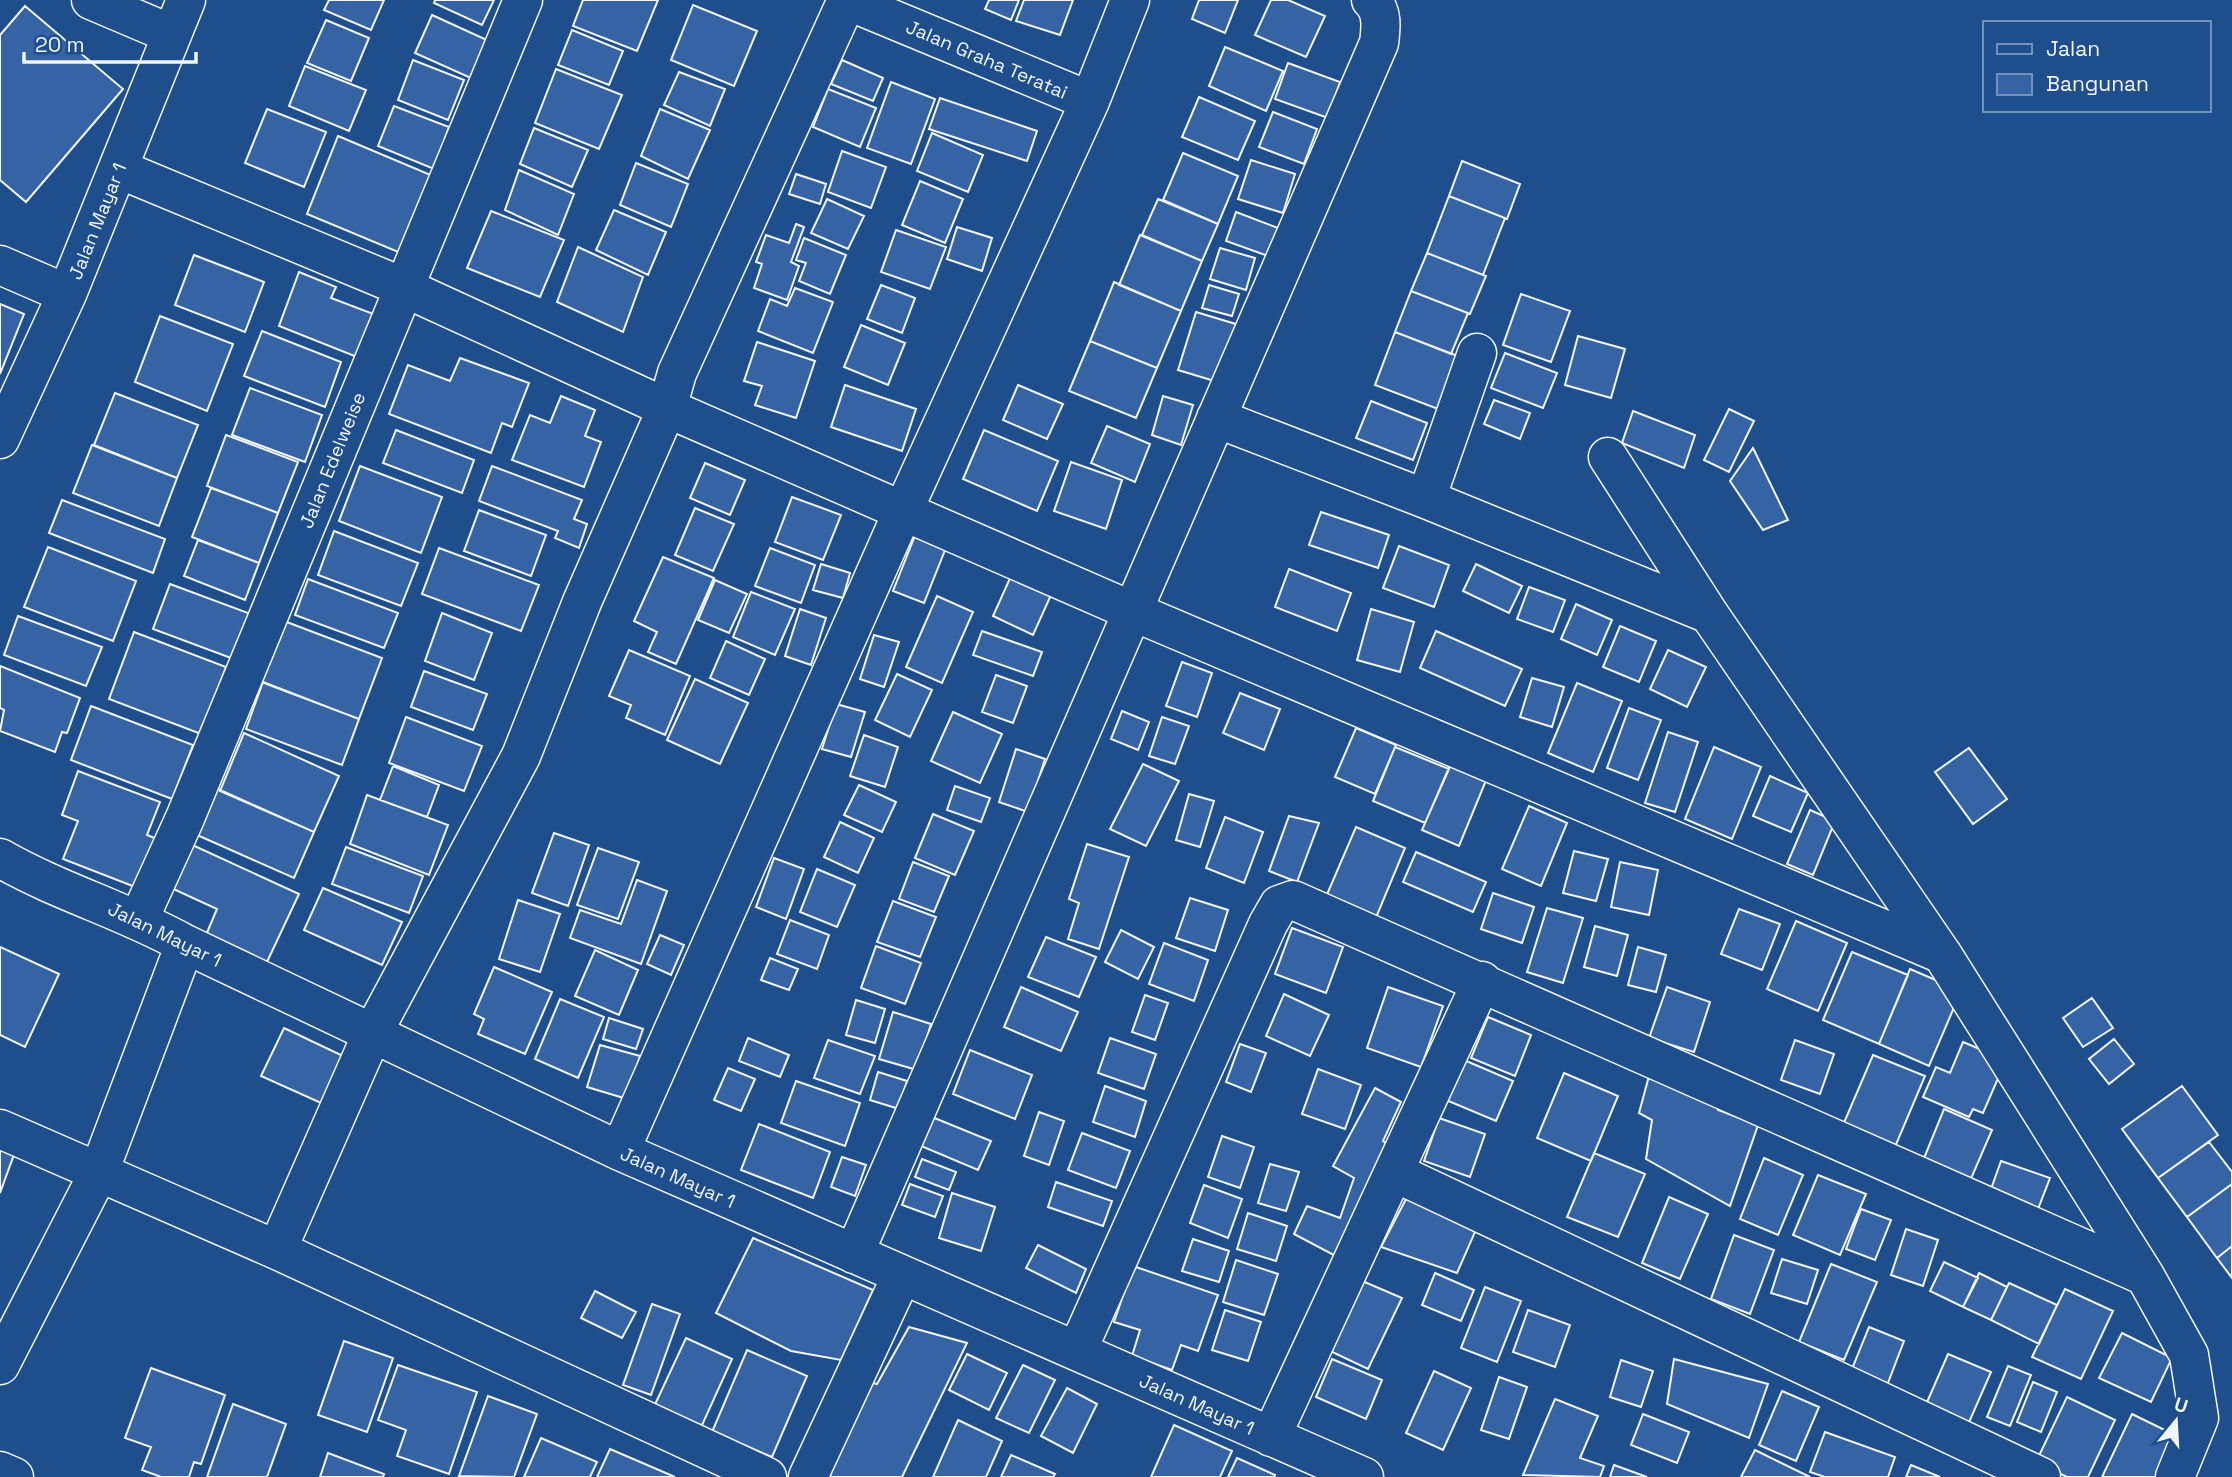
<svg xmlns="http://www.w3.org/2000/svg" width="2232" height="1477" font-family="'Space Grotesk',sans-serif">
  <style>
    .building { fill: #3563a3; stroke: #f2f6ff; stroke-width: 2 }
    .lines { fill: none; stroke-linecap: round; stroke-linejoin: round }
    .minor-casing { stroke: #f2f6ff; stroke-width: 41 }
    .minor { stroke: #1f4e8c; stroke-width: 38 }
    .labels { text-anchor: middle; stroke-width: 5; stroke-linejoin: round; paint-order: stroke }
    .street-label { font-size: 19px; fill: #f2f6ff; stroke: #1f4e8c }
  </style>
  <rect width="100%" height="100%" fill="#1f4e8c"/>
  <path class="building" d="M329,0H384L371,30L324,10Z
    M435,0H494L482,25L434,3Z
    M583,0H658L637,51L573,26Z
    M989,0H1019L1011,20L985,9Z
    M1024,0H1073L1060,35L1016,21Z
    M1199,0H1238L1225,33L1192,19Z
    M1271,0H1288L1325,16L1306,57L1255,35Z
    M693,5L757,31L734,86L671,60Z
    M25,6L123,89L26,202L0,180V35Z
    M432,15L489,41L473,79L415,53Z
    M326,20L369,38L351,81L307,63Z
    M572,30L623,51L609,85L558,65Z
    M1225,47L1283,71L1266,111L1209,86Z
    M413,60L464,80L448,120L398,100Z
    M842,60L883,78L873,101L831,84Z
    M1288,63L1340,82L1328,118L1275,99Z
    M305,66L366,90L349,131L289,106Z
    M556,69L622,95L599,149L535,123Z
    M679,72L725,89L710,126L664,105Z
    M891,82L935,99L911,164L867,148Z
    M828,89L876,108L860,147L813,127Z
    M1199,97L1255,121L1238,160L1182,137Z
    M940,98L1037,131L1027,161L929,129Z
    M394,106L449,127L434,169L378,146Z
    M267,109L326,132L304,187L245,163Z
    M660,109L710,130L688,179L641,156Z
    M1273,112L1317,129L1304,164L1259,147Z
    M534,128L588,150L572,187L520,164Z
    M932,133L983,155L968,192L917,171Z
    M338,136L433,176L403,254L307,214Z
    M842,151L886,167L871,208L828,192Z
    M1183,153L1238,176L1218,224L1163,200Z
    M1251,160L1295,174L1283,213L1238,199Z
    M1462,161L1520,184L1507,219L1449,196Z
    M636,163L688,184L671,227L620,205Z
    M519,170L574,194L558,235L505,210Z
    M796,174L826,184L820,204L789,194Z
    M920,181L963,199L945,243L902,225Z
    M1449,196L1505,218L1483,275L1427,253Z
    M827,199L864,216L848,249L811,233Z
    M1158,199L1218,224L1202,261L1142,235Z
    M614,210L666,232L648,275L596,250Z
    M491,211L564,240L540,297L467,268Z
    M1236,212L1278,228L1268,256L1226,241Z
    M796,224L804,227L791,262L799,266L787,300L754,288L762,264L756,262L766,235L789,243Z
    M957,227L992,238L982,271L947,259Z
    M896,230L946,247L930,289L881,272Z
    M1140,235L1202,261L1181,311L1119,285Z
    M804,238L846,255L830,294L799,281L806,263L796,260Z
    M578,247L643,277L623,332L557,302Z
    M1220,248L1255,258L1246,290L1210,279Z
    M1427,253L1486,276L1470,314L1411,291Z
    M194,255L264,282L245,332L175,305Z
    M299,272L336,287L331,298L384,318L367,361L279,326Z
    M1114,282L1181,311L1157,368L1090,341Z
    M881,285L915,298L902,333L867,319Z
    M1209,285L1239,294L1232,316L1202,308Z
    M795,288L833,302L813,353L758,331L770,299L787,306Z
    M1411,291L1468,313L1451,354L1395,332Z
    M1521,294L1570,311L1551,362L1503,345Z
    M0,304L24,314L0,374Z
    M1196,312L1239,325L1221,383L1178,370Z
    M160,316L233,344L207,411L135,382Z
    M861,325L905,343L888,385L844,367Z
    M262,331L341,362L325,407L244,376Z
    M1395,332L1458,356L1438,409L1375,385Z
    M1578,336L1625,349L1611,398L1565,385Z
    M1090,341L1157,368L1136,418L1069,391Z
    M757,342L815,361L796,418L755,405L762,386L744,381Z
    M1505,353L1557,373L1543,408L1491,388Z
    M460,358L529,383L512,427L502,423L491,453L389,414L408,365L450,381Z
    M845,385L916,409L902,451L831,427Z
    M1018,385L1063,404L1047,439L1003,420Z
    M250,388L322,415L305,462L232,435Z
    M115,393L198,425L177,478L94,445Z
    M561,396L595,410L585,436L601,442L584,487L512,460L530,415L550,423Z
    M1163,396L1193,405L1181,445L1152,435Z
    M1494,400L1530,413L1520,439L1484,424Z
    M1371,401L1427,423L1413,460L1356,438Z
    M1729,409L1754,421L1729,472L1704,460Z
    M1633,411L1695,435L1684,468L1622,443Z
    M1107,426L1150,444L1135,482L1091,463Z
    M396,430L474,460L462,493L383,463Z
    M984,430L1058,461L1037,511L963,479Z
    M226,435L298,462L278,513L207,486Z
    M92,445L177,478L159,526L73,493Z
    M1753,448L1788,520L1763,530L1730,481Z
    M1071,462L1122,480L1106,529L1054,511Z
    M705,463L745,480L730,515L690,498Z
    M360,466L442,497L421,553L339,521Z
    M492,466L582,500L574,519L587,524L579,548L555,538L558,531L479,501Z
    M211,488L278,513L259,563L192,537Z
    M792,497L841,515L823,560L775,542Z
    M62,500L165,539L153,573L49,533Z
    M695,508L734,524L713,571L675,555Z
    M479,510L546,535L531,576L464,551Z
    M1321,512L1389,535L1378,568L1309,545Z
    M918,528L949,540L924,603L893,591Z
    M334,531L418,563L401,606L318,575Z
    M198,540L259,563L245,600L184,576Z
    M1399,546L1449,565L1434,607L1383,588Z
    M48,547L136,581L113,641L24,607Z
    M439,548L539,585L521,631L422,594Z
    M770,548L815,565L801,603L755,586Z
    M663,557L714,578L676,664L648,652L657,632L634,621Z
    M821,564L850,573L843,598L813,590Z
    M1476,564L1522,586L1509,613L1463,591Z
    M1289,569L1351,593L1337,631L1275,607Z
    M1011,576L1051,595L1033,635L993,616Z
    M308,579L398,613L384,648L295,615Z
    M715,580L747,594L729,633L698,620Z
    M170,584L264,619L247,664L153,629Z
    M1529,587L1565,600L1553,632L1517,619Z
    M751,592L795,609L775,655L733,637Z
    M937,596L973,612L942,683L906,667Z
    M1576,604L1612,620L1597,655L1561,639Z
    M800,609L826,618L811,665L785,656Z
    M1371,609L1414,622L1400,672L1357,660Z
    M442,613L492,633L474,680L425,661Z
    M18,616L102,647L86,686L4,655Z
    M284,621L382,658L359,719L261,682Z
    M1620,626L1656,641L1639,682L1603,667Z
    M982,631L1042,652L1033,676L973,655Z
    M1436,631L1522,669L1505,706L1420,668Z
    M134,632L226,667L201,734L109,699Z
    M874,635L899,642L884,687L860,679Z
    M726,641L765,659L749,695L710,678Z
    M629,650L690,676L665,735L626,718L631,705L609,696Z
    M1668,650L1706,667L1687,707L1650,689Z
    M1182,662L1212,673L1197,717L1166,706Z
    M0,666L80,698L67,733L62,732L55,752L0,731L4,710L0,708Z
    M424,671L487,694L473,730L411,707Z
    M897,674L932,690L910,737L875,720Z
    M996,675L1027,686L1013,723L982,712Z
    M1532,678L1564,687L1552,727L1520,717Z
    M695,679L748,703L720,764L667,740Z
    M263,682L359,719L342,765L246,729Z
    M1577,683L1622,701L1593,772L1548,753Z
    M1240,693L1280,709L1264,750L1223,733Z
    M836,704L865,712L851,757L822,749Z
    M91,706L193,745L172,799L71,760Z
    M1629,708L1661,720L1638,780L1607,768Z
    M1122,711L1149,722L1138,750L1111,739Z
    M953,712L1002,734L980,783L931,761Z
    M406,717L482,746L464,791L389,763Z
    M1162,717L1189,726L1175,764L1149,756Z
    M1356,728L1396,745L1375,794L1335,777Z
    M1668,732L1698,742L1675,812L1645,803Z
    M244,733L339,776L314,832L220,791Z
    M864,735L898,747L885,787L850,776Z
    M1395,747L1449,769L1425,823L1373,801Z
    M1714,747L1761,767L1732,839L1685,819Z
    M1969,748L2007,799L1973,824L1935,772Z
    M1016,749L1045,759L1028,812L999,802Z
    M1451,763L1487,778L1459,846L1422,830Z
    M1143,764L1179,781L1146,846L1110,829Z
    M393,766L439,785L427,817L380,800Z
    M78,771L160,802L147,835L167,843L148,892L63,859L78,821L62,815Z
    M1770,776L1808,793L1791,832L1753,816Z
    M209,785L314,832L294,878L188,831Z
    M859,785L896,802L882,832L844,815Z
    M955,786L990,798L981,822L947,810Z
    M1189,794L1214,801L1200,847L1176,840Z
    M367,795L448,825L429,875L350,844Z
    M1529,806L1567,823L1541,886L1502,869Z
    M1810,810L1835,821L1813,875L1787,864Z
    M933,814L974,831L955,875L915,858Z
    M1289,816L1319,823L1297,882L1269,871Z
    M1225,817L1263,832L1244,883L1206,868Z
    M840,822L874,838L858,873L824,857Z
    M1356,827L1405,848L1375,920L1325,899Z
    M554,833L589,845L568,906L532,893Z
    M188,843L299,894L267,962L206,935L217,909L169,887Z
    M1087,844L1129,857L1099,949L1068,939L1079,903L1069,899Z
    M346,847L423,876L409,913L332,884Z
    M598,848L639,862L618,919L577,905Z
    M1574,851L1608,859L1596,901L1563,893Z
    M1416,852L1486,882L1473,912L1403,882Z
    M774,858L804,869L786,919L756,907Z
    M913,862L949,876L934,912L899,899Z
    M1620,862L1658,870L1649,915L1611,907Z
    M817,869L855,885L837,927L800,912Z
    M637,880L667,891L641,964L570,938L580,910L621,924Z
    M323,888L402,922L382,965L304,930Z
    M1493,893L1534,907L1522,943L1481,929Z
    M1190,898L1228,910L1215,951L1176,938Z
    M518,900L560,914L540,972L499,959Z
    M893,901L936,917L920,957L877,942Z
    M1547,908L1583,918L1563,983L1527,972Z
    M1739,909L1780,924L1762,970L1721,954Z
    M790,920L829,935L817,969L777,954Z
    M1796,921L1847,943L1818,1011L1767,989Z
    M1595,926L1628,935L1617,976L1584,967Z
    M1292,928L1343,947L1326,993L1275,974Z
    M1121,930L1154,947L1138,979L1105,962Z
    M660,935L684,945L671,975L647,964Z
    M1046,937L1096,957L1079,997L1028,977Z
    M1164,943L1208,960L1194,1001L1149,984Z
    M876,946L921,963L905,1004L861,988Z
    M0,947L59,974L25,1047L0,1035Z
    M1638,947L1666,955L1656,992L1628,985Z
    M595,950L638,970L619,1015L575,996Z
    M1852,952L1908,975L1879,1044L1823,1020Z
    M770,958L798,969L789,990L761,980Z
    M494,967L552,992L525,1054L478,1034L484,1019L474,1014Z
    M1910,969L1961,991L1929,1066L1879,1044Z
    M1021,987L1078,1012L1061,1051L1004,1027Z
    M1388,987L1443,1006L1421,1067L1367,1048Z
    M1667,987L1710,1002L1694,1052L1649,1038Z
    M1284,994L1329,1015L1310,1056L1266,1036Z
    M1145,995L1168,1003L1155,1040L1132,1032Z
    M2092,998L2113,1028L2083,1047L2063,1018Z
    M560,999L604,1017L578,1078L535,1059Z
    M856,1000L885,1009L875,1043L846,1035Z
    M893,1012L931,1024L917,1070L879,1059Z
    M1488,1017L1531,1035L1515,1076L1471,1058Z
    M609,1018L643,1029L636,1049L603,1039Z
    M284,1028L343,1056L321,1103L261,1076Z
    M748,1038L789,1055L780,1077L739,1061Z
    M1110,1038L1156,1054L1144,1089L1098,1073Z
    M2114,1039L2134,1064L2109,1084L2089,1059Z
    M828,1040L875,1056L860,1094L814,1078Z
    M1795,1040L1834,1054L1820,1094L1781,1080Z
    M1963,1042L2006,1060L1983,1113L1973,1109L1969,1117L1923,1097L1936,1067L1950,1073Z
    M1240,1044L1266,1053L1251,1092L1226,1082Z
    M600,1045L640,1056L627,1099L587,1087Z
    M970,1050L1032,1075L1015,1119L953,1094Z
    M1873,1055L1925,1076L1895,1147L1843,1125Z
    M1464,1060L1513,1081L1496,1121L1446,1100Z
    M728,1068L755,1079L741,1111L714,1100Z
    M1318,1069L1361,1085L1345,1129L1302,1114Z
    M878,1072L907,1081L899,1109L870,1100Z
    M1564,1073L1618,1096L1591,1161L1537,1138Z
    M1649,1076L1723,1095L1718,1110L1758,1125L1730,1206L1646,1159L1652,1120L1639,1113Z
    M796,1081L860,1103L845,1146L781,1123Z
    M1105,1086L1146,1101L1135,1137L1093,1122Z
    M2182,1086L2218,1135L2158,1178L2122,1129Z
    M1375,1088L1401,1102L1383,1141L1396,1149L1343,1260L1294,1234L1307,1206L1340,1218L1354,1178L1333,1166Z
    M1944,1109L1992,1130L1967,1188L1920,1168Z
    M1039,1112L1064,1121L1049,1165L1024,1156Z
    M932,1117L991,1141L978,1170L921,1146Z
    M1439,1118L1485,1134L1470,1177L1424,1161Z
    M759,1124L830,1152L813,1198L741,1170Z
    M1082,1133L1130,1151L1116,1188L1068,1170Z
    M1222,1136L1254,1147L1240,1188L1208,1177Z
    M2209,1142L2232,1172V1184L2187,1217L2158,1178Z
    M0,1143L16,1149L0,1193Z
    M1594,1153L1645,1174L1618,1237L1567,1217Z
    M842,1157L866,1165L855,1196L831,1187Z
    M1764,1158L1803,1175L1778,1235L1740,1219Z
    M922,1159L956,1172L949,1190L915,1177Z
    M2001,1161L2050,1178L2038,1209L1990,1192Z
    M1270,1164L1299,1172L1286,1211L1258,1203Z
    M1818,1175L1866,1194L1840,1255L1793,1235Z
    M1056,1182L1112,1201L1103,1226L1048,1207Z
    M910,1184L943,1196L935,1217L902,1205Z
    M2232,1184V1246L2217,1258L2187,1217Z
    M1204,1185L1242,1199L1228,1238L1190,1223Z
    M952,1193L995,1207L981,1251L939,1238Z
    M1669,1197L1708,1214L1680,1279L1642,1263Z
    M1406,1199L1444,1212L1475,1232L1457,1273L1381,1247Z
    M1861,1209L1891,1220L1875,1260L1846,1249Z
    M1248,1213L1287,1226L1276,1261L1237,1249Z
    M1906,1229L1938,1240L1923,1286L1891,1275Z
    M1734,1235L1774,1250L1750,1314L1711,1299Z
    M753,1238L873,1290L841,1360L791,1351L716,1313Z
    M1193,1239L1229,1251L1219,1282L1182,1271Z
    M1038,1245L1086,1269L1076,1293L1026,1268Z
    M2232,1246V1278L2217,1258Z
    M1782,1259L1818,1270L1807,1304L1771,1293Z
    M1236,1260L1278,1274L1264,1315L1223,1302Z
    M1944,1262L1978,1278L1963,1307L1930,1291Z
    M1831,1264L1877,1282L1844,1360L1799,1342Z
    M1133,1266L1218,1295L1198,1351L1181,1345L1172,1370L1132,1356L1140,1330L1114,1322Z
    M1435,1273L1474,1290L1461,1321L1422,1305Z
    M1979,1273L2007,1287L1991,1320L1963,1307Z
    M1360,1280L1402,1298L1368,1369L1328,1350Z
    M2009,1283L2057,1305L2039,1344L1991,1320Z
    M1485,1287L1521,1301L1497,1362L1461,1348Z
    M2065,1289L2113,1311L2081,1379L2032,1357Z
    M595,1291L636,1312L622,1338L581,1318Z
    M652,1304L680,1314L651,1395L623,1385Z
    M1225,1310L1261,1322L1248,1361L1212,1350Z
    M1528,1310L1570,1325L1555,1367L1513,1352Z
    M909,1327L967,1343L902,1477H832L815,1467L856,1379L877,1384Z
    M1869,1327L1904,1341L1886,1388L1850,1374Z
    M2122,1333L2172,1358L2151,1402L2099,1378Z
    M686,1338L732,1359L698,1434L651,1413Z
    M344,1341L393,1358L367,1432L318,1415Z
    M747,1350L807,1376L772,1457L712,1432Z
    M967,1354L1007,1373L989,1410L949,1390Z
    M1948,1354L1991,1372L1967,1427L1924,1409Z
    M1332,1359L1382,1380L1366,1419L1316,1397Z
    M1674,1359L1768,1384L1749,1438L1667,1404Z
    M1621,1360L1653,1371L1641,1407L1610,1397Z
    M398,1365L477,1392L449,1474L397,1456L406,1430L378,1420Z
    M1023,1365L1055,1380L1029,1433L996,1418Z
    M2008,1366L2031,1375L2010,1426L1987,1417Z
    M151,1368L225,1395L201,1464L194,1462L189,1477H161L142,1470L151,1447L125,1438Z
    M1434,1371L1471,1388L1443,1450L1406,1433Z
    M1499,1377L1527,1387L1509,1439L1481,1430Z
    M2033,1382L2057,1392L2041,1432L2017,1422Z
    M1067,1388L1097,1404L1073,1453L1041,1436Z
    M1782,1391L1819,1407L1796,1461L1759,1445Z
    M488,1396L537,1414L514,1477L459,1476Z
    M2067,1397L2115,1420L2088,1477H2067L2036,1462Z
    M1555,1399L1598,1416L1580,1458L1604,1466L1600,1477L1523,1475Z
    M233,1404L286,1424L267,1477H207Z
    M1643,1414L1689,1432L1677,1463L1631,1445Z
    M2132,1414L2179,1437L2160,1477H2102Z
    M958,1420L1002,1441L986,1477H933Z
    M1174,1425L1232,1451L1220,1477H1151Z
    M1825,1432L1895,1457L1888,1477H1825L1810,1472Z
    M541,1438L597,1462L590,1477H524Z
    M610,1449L675,1477H597Z
    M1755,1450L1810,1477H1741Z
    M328,1453L384,1474L383,1477H320Z
    M1011,1455L1055,1474L1053,1477H1001Z
    M1237,1458L1275,1475L1274,1477H1228Z
    M1614,1465L1647,1477H1610Z
    M1911,1465L1940,1477H1906Z"/>
  <g class="lines">
    <g class="minor-casing">
      <path id="minor" d="M91,0L171,34
        M846,0L1090,101
        M119,169L403,287L667,408L1132,611L1942,954
        M0,265L67,294
        M1216,418L1426,499L1709,614
        M0,439L67,294L186,0
        M1608,457L1709,614L1942,954L2145,1276L2189,1355L2199,1418L2175,1477
        M1426,499L1477,353
        M0,858C59,892 124,910 185,944L620,1151L1364,1477
        M139,919L185,818L523,0
        M0,1129L277,1250L767,1477
        M620,1151L903,511L1090,101L1130,0
        M1396,1173L2041,1477
        M277,1250L372,1034L521,756L582,602L667,408L677,373L847,0
        M854,1254L1379,43C1381,28 1383,11 1371,0
        M1077,1351L1268,924L1279,905L1293,900L2145,1276
        M0,1365L99,1172L185,944
        M1271,1437L1482,981
        M0,1471L14,1477
        M808,1477L902,1275"/>
    </g>
    <use href="#minor" class="minor"/>
  </g>
  <g class="labels">
    <g class="street-label">
      <text transform="translate(987 59) rotate(23)" y="7">Jalan Graha Teratai</text>
      <text transform="translate(97 221) rotate(-68)" y="7">Jalan Mayar 1</text>
      <text transform="translate(332 460) rotate(-68)" y="7">Jalan Edelweise</text>
      <text transform="translate(165 934) rotate(26)" y="7">Jalan Mayar 1</text>
      <text transform="translate(678 1177) rotate(24)" y="7">Jalan Mayar 1</text>
      <text transform="translate(1197 1404) rotate(24)" y="7">Jalan Mayar 1</text>
    </g>
  </g>
  <rect x="1983" y="21" width="228" height="91" fill="#1f4e8c" stroke="#7391ba" stroke-width="2"/>
  <rect x="1997" y="44" width="35" height="10" fill="#1f4e8c" stroke="#7391ba" stroke-width="2"/>
  <text x="2046" y="56" font-size="21" fill="#f2f6ff">Jalan</text>
  <rect x="1997" y="74" width="35" height="21" fill="#3563a3" stroke="#7391ba" stroke-width="2"/>
  <text x="2046" y="91" font-size="21" fill="#f2f6ff">Bangunan</text>
  <g transform="translate(2176 1421) rotate(18)" stroke="#1f4e8c" stroke-width="5" paint-order="stroke">
  <path d="M0-5L12 26L0 18L-12 26Z" fill="#f2f6ff"/>
  <text y="-10" font-size="19" font-weight="bold" text-anchor="middle" fill="#f2f6ff">U</text>
  </g>
  <path d="M24 52v10h172v-10" fill="none" stroke="#f2f6ff" stroke-width="3.5"/>
  <text x="35" y="52" font-size="21" fill="#f2f6ff" stroke="#1f4e8c" stroke-width="5" paint-order="stroke">20 m</text>
</svg>
